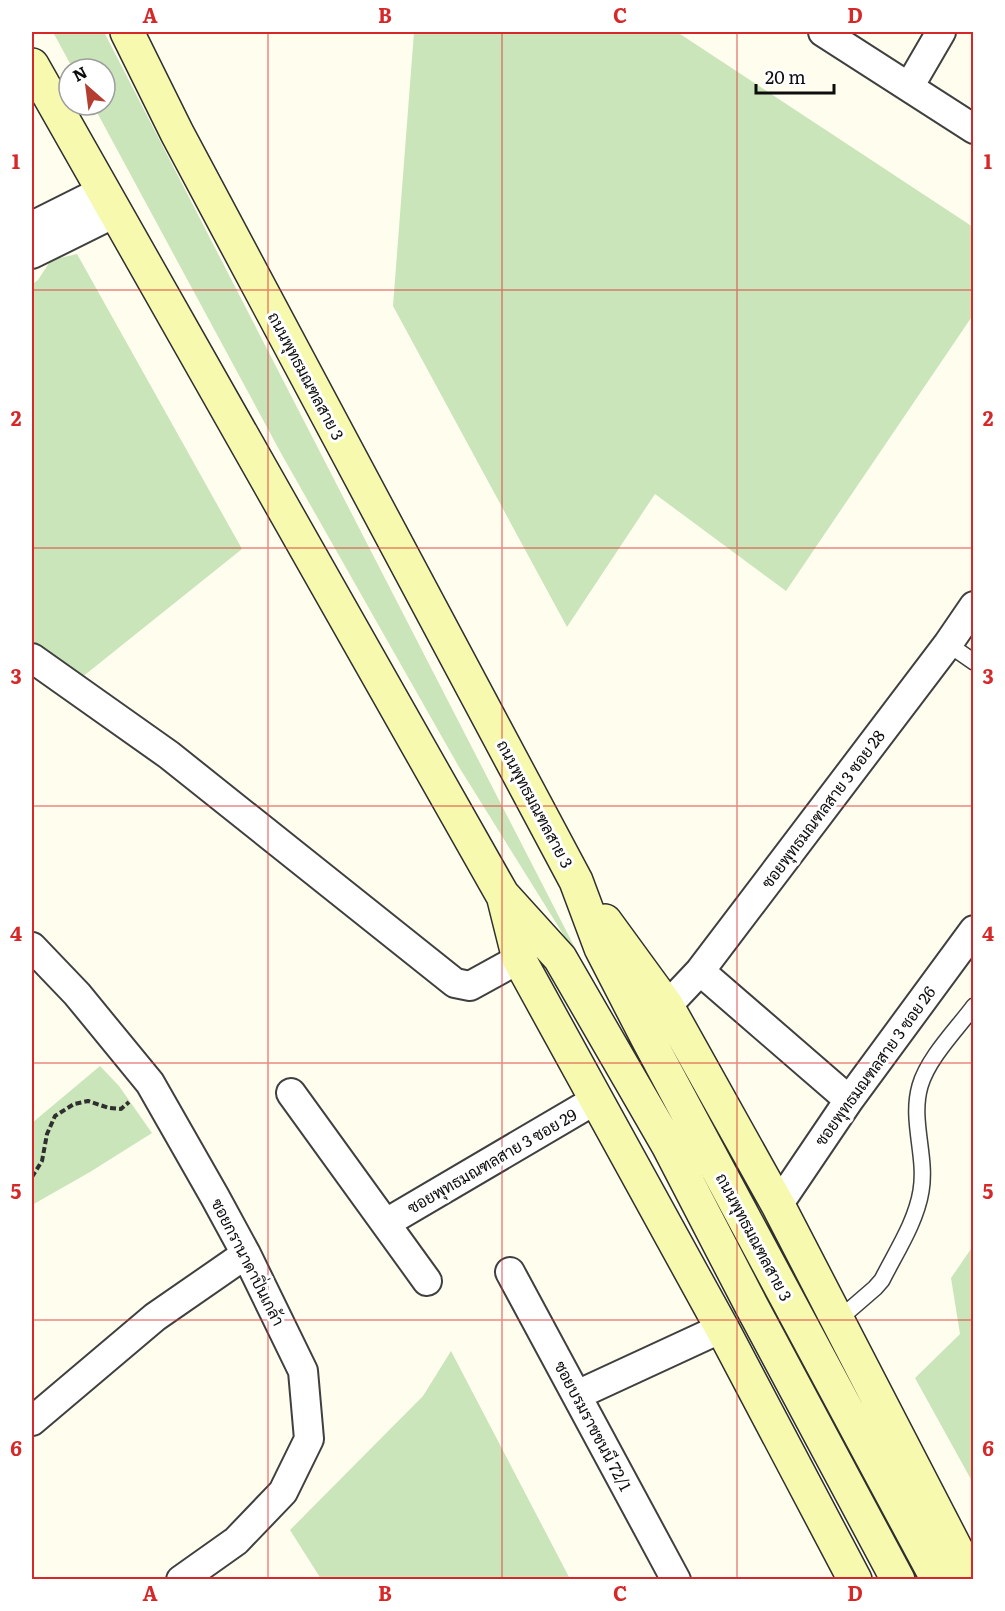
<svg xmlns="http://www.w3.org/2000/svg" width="1005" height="1611" font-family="Literata,Sarabun,serif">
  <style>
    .green { fill: #cae5ba }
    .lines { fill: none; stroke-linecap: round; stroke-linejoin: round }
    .service-casing { stroke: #404040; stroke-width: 18 }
    .minor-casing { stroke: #404040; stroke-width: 32 }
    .secondary-casing { stroke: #2f2f2f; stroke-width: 36 }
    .path { stroke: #2f2f2f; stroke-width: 4; stroke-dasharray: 6 3; stroke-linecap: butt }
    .service { stroke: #fff; stroke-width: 15 }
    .minor { stroke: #fff; stroke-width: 28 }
    .secondary { stroke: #f6f9ae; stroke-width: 33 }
    .grid { fill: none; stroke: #d62828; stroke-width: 1.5; stroke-opacity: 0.55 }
    .labels { text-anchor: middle; stroke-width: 6; stroke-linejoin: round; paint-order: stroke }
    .street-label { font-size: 16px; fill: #0d0d0d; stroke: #fff }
    .neatline { fill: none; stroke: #d62828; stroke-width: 2 }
    .grid-label { font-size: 20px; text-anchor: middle; font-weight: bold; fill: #d62828 }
  </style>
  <rect width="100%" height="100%" fill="#fefdee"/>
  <path class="green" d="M53,32H104L591,979L459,767L282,455L93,105H105V69H73Z
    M414,32H677L973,227V315L786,591L655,494L567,627L393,306Z
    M77,254L242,549L81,678L32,643V284L38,280L51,260Z
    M100,1066L119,1086L152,1133L90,1172L32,1205V1123Z
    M973,1246V1483L915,1378L960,1334L951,1278Z
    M451,1351L570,1579H321L290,1530L423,1396Z"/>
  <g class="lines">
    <g class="service-casing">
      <path id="service" d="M948,644L974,662
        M838,1320L875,1288L882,1280C896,1252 916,1222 921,1191C927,1156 910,1121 920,1086C928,1058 957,1029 974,1006"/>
    </g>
    <g class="minor-casing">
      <path id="minor" d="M823,32L974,129
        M909,87L941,32
        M32,226L102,191
        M32,254L115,213
        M32,658L169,755L455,983L470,986L519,959
        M32,947L77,994L150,1083L215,1197L246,1254L303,1371L309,1439L283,1492L236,1541L181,1580
        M700,971L849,1100
        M667,1006L700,971L948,644L974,606
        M291,1093L427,1281
        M778,1205L849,1100L974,930
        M386,1223L597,1099
        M510,1272L676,1580
        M577,1395L722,1328
        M32,1421L155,1317L246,1254"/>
    </g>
    <g class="secondary-casing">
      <path id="secondary" d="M127,32L177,133L576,881L601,948L649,1041L938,1580
        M32,65L502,894L560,958L668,1145L751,1305L898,1580
        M504,899L519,959L722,1328L855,1580
        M605,921L667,1006L778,1205L972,1580"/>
    </g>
    <path class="path" d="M32,1177L42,1161L47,1134L55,1116L74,1104L88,1101L109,1108L121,1109L129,1102"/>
    <use href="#service" class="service"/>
    <use href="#minor" class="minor"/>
    <use href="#secondary" class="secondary"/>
  </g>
  <path class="grid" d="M268,32V1580M502,32V1580M737,32V1580M32,290H974M32,548H974M32,806H974M32,1063H974M32,1320H974"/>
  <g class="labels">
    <g class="street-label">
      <text transform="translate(306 376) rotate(62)" y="6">ถนนพุทธมณฑลสาย 3</text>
      <text transform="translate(535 804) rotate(62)" y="6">ถนนพุทธมณฑลสาย 3</text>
      <text transform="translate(823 809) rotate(-53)" y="6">ซอยพุทธมณฑลสาย 3 ซอย 28</text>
      <text transform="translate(875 1066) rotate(-54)" y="6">ซอยพุทธมณฑลสาย 3 ซอย 26</text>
      <text transform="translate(492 1161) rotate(-30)" y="6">ซอยพุทธมณฑลสาย 3 ซอย 29</text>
      <text transform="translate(754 1237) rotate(62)" y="6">ถนนพุทธมณฑลสาย 3</text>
      <text transform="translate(248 1262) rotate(63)" y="6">ซอยกรานาดาปิ่นเกล้า</text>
      <text transform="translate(593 1426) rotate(62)" y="6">ซอยบรมราชชนนี 72/1</text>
    </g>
  </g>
  <rect width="1005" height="1611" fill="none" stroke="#ffffff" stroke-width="66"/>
  <g transform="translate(87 87) rotate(332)"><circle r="28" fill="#ffffff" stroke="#9e9e9e" stroke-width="1.5"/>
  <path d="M0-4.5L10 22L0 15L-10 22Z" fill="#b23d30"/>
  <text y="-9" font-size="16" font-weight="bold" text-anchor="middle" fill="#0d0d0d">N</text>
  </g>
  <path d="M756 84v9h78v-9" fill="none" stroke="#0d0d0d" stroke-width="3"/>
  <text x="765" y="84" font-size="18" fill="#0d0d0d" stroke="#ffffff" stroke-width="4.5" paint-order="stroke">20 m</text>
  <rect x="33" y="33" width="939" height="1545" class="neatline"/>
  <g class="grid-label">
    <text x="150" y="23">A</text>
    <text x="385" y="23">B</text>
    <text x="620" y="23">C</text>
    <text x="855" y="23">D</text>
    <text x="16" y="169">1</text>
    <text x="988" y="169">1</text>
    <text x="16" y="426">2</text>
    <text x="988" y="426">2</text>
    <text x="16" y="684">3</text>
    <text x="988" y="684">3</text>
    <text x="16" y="941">4</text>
    <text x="988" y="941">4</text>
    <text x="16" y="1199">5</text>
    <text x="988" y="1199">5</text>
    <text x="16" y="1456">6</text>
    <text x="988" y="1456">6</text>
    <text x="150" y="1601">A</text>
    <text x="385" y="1601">B</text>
    <text x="620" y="1601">C</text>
    <text x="855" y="1601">D</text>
  </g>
</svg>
